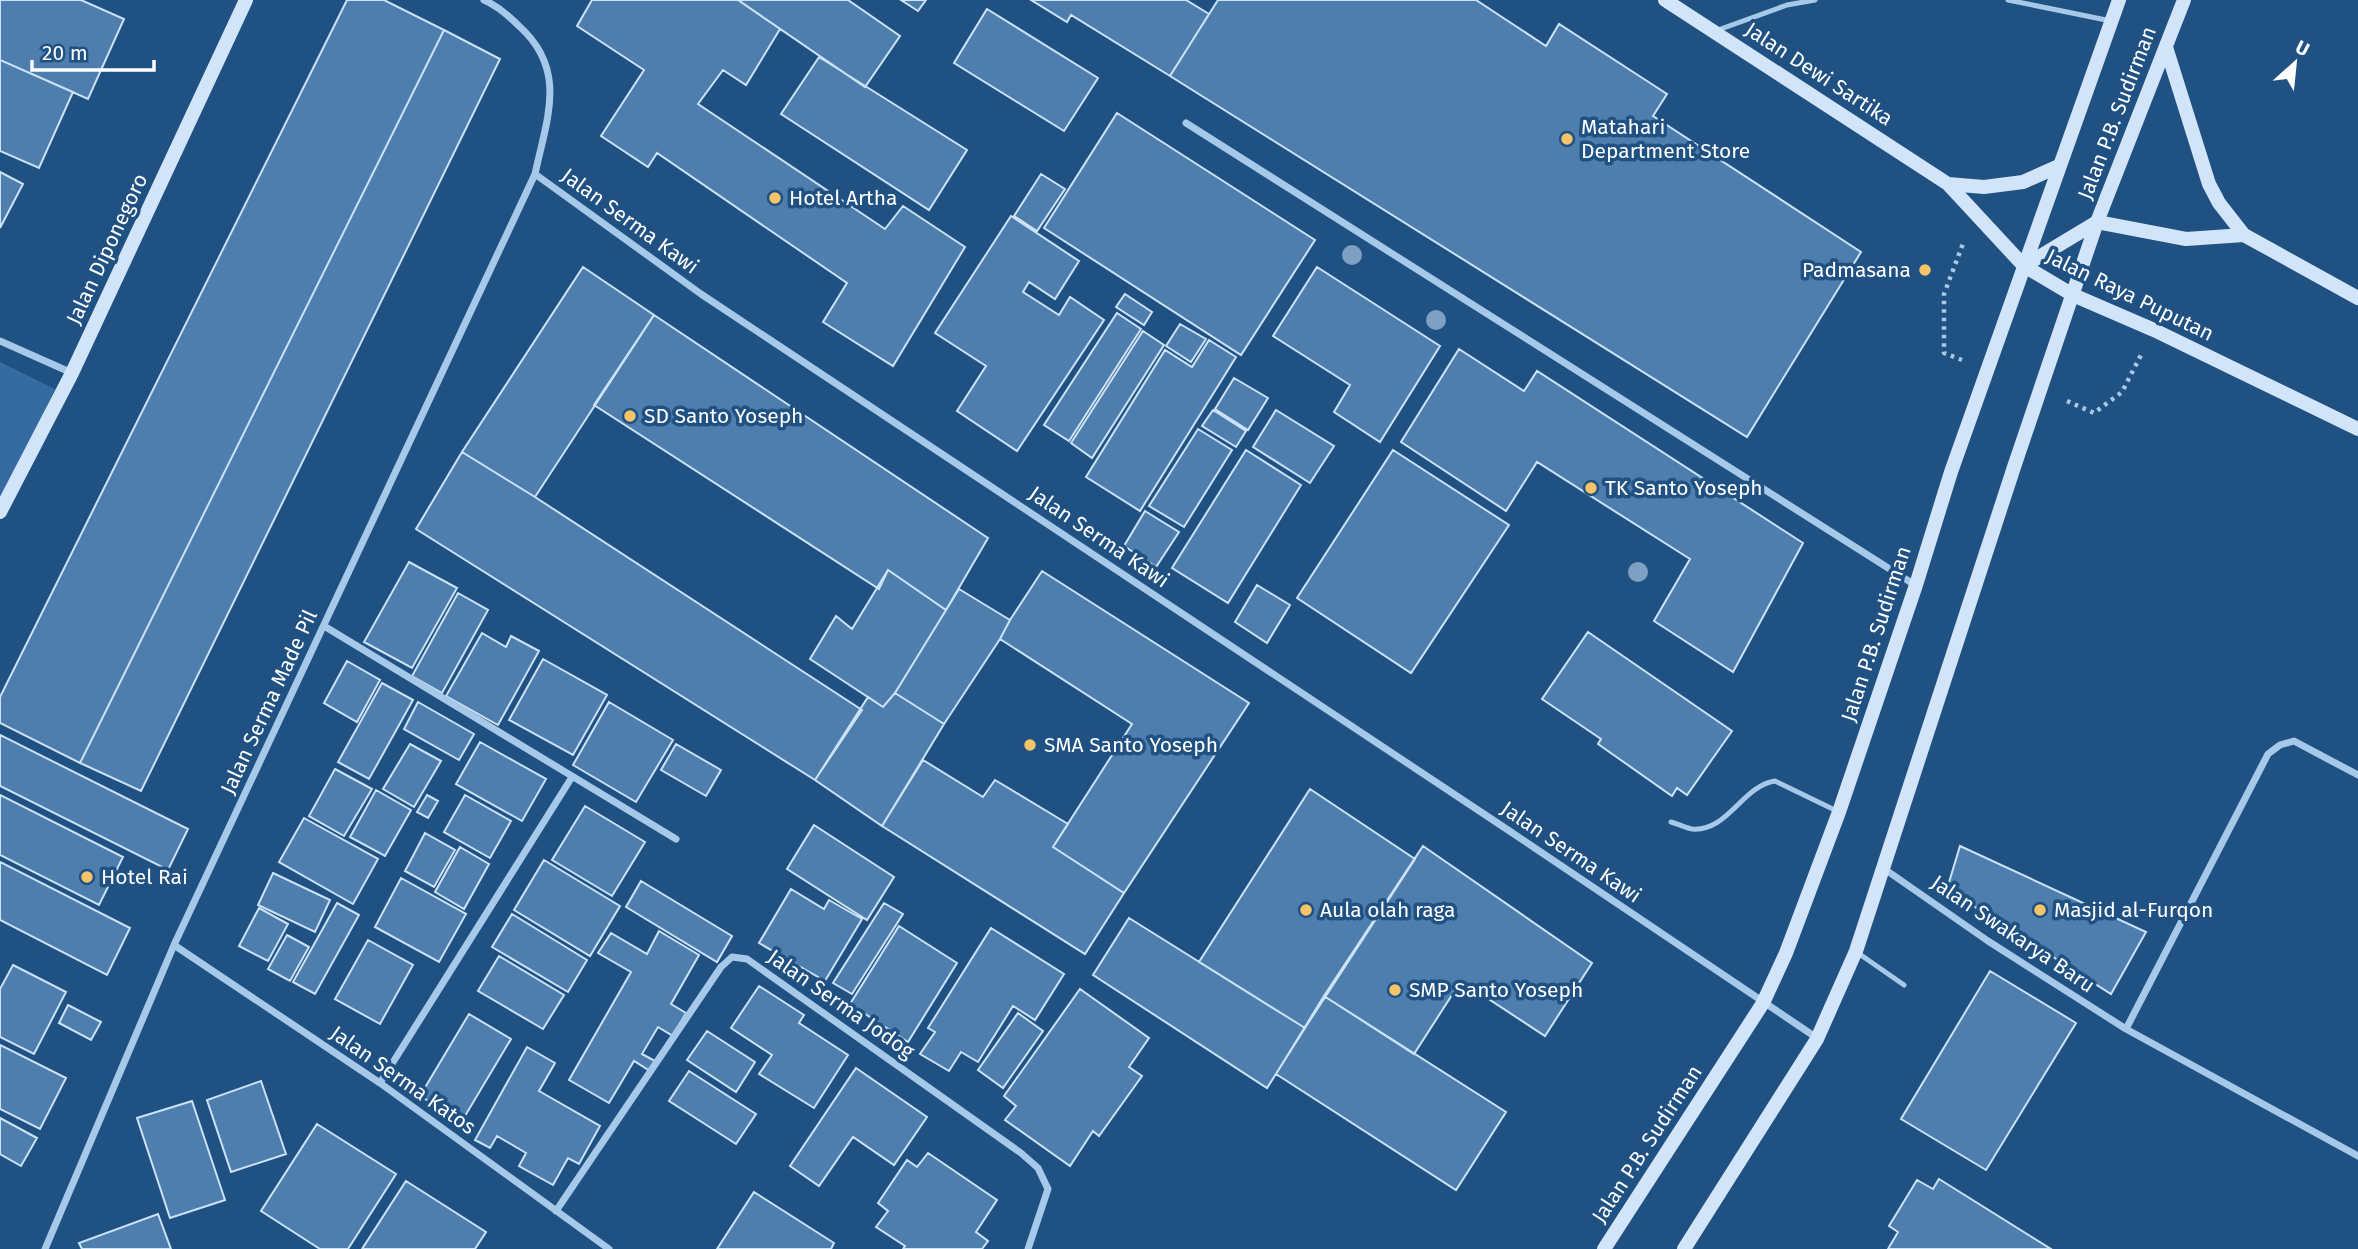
<svg xmlns="http://www.w3.org/2000/svg" width="2358" height="1249" font-family="'Fira Sans',sans-serif">
  <style>
    .green { fill: #346ca1 }
    .building { fill: #4d7ead; stroke: #cbe2f7; stroke-width: 2 }
    .lines { fill: none; stroke-linecap: round; stroke-linejoin: round }
    .path { stroke: #a7c9e9; stroke-width: 4.5; stroke-dasharray: 3.5 5; stroke-linecap: butt }
    .lane { stroke: #a7c9e9; stroke-width: 5 }
    .street { stroke: #a7c9e9; stroke-width: 7 }
    .secondary { stroke: #d2e4f7; stroke-width: 14 }
    .tree { fill: #7ea1c3 }
    .poi-dot { fill: #f6c468; stroke: #205183; stroke-width: 2.5 }
    .labels { text-anchor: middle; stroke-width: 7; stroke-linejoin: round; paint-order: stroke }
    .street-label { font-size: 21px; fill: #fff; stroke: #205183 }
    .poi-label { font-size: 21px; fill: #fff; stroke: #205183; text-anchor: start }
  </style>
  <rect width="100%" height="100%" fill="#205183"/>
  <path class="green" d="M0,362L55,389L0,505Z"/>
  <path class="building" d="M0,0H81L124,19L88,99L0,60Z
    M347,0H384L444,30L80,763L0,723V697Z
    M592,0H738L780,29L746,85L723,70L698,104L885,229L903,206L965,247L893,366L823,322L847,283L657,153L648,167L601,136L644,70L577,26Z
    M738,0H848L900,36L865,87Z
    M901,0H926L918,11Z
    M1031,0H1186L1209,14L1170,76L1071,15L1067,22Z
    M1218,0H1476L1546,46L1559,24L1667,94L1653,116L1861,252L1747,437L1170,76Z
    M987,9L1098,78L1064,131L954,63Z
    M444,30L500,59L141,791L80,763Z
    M819,57L967,150L929,210L781,114Z
    M0,60L73,92L39,168L0,151Z
    M1117,113L1315,240L1241,355L1044,228Z
    M0,172L23,184L0,228Z
    M1041,174L1065,189L1037,231L1014,216Z
    M1011,216L1079,261L1055,299L1029,282L1023,292L1059,315L1070,297L1104,320L1017,451L957,411L986,366L935,333Z
    M583,267L654,315L535,497L462,452Z
    M1317,267L1440,346L1380,442L1334,412L1350,385L1273,336Z
    M1125,294L1152,312L1144,325L1116,307Z
    M1117,313L1141,329L1069,441L1044,425Z
    M654,315L988,538L946,610L888,570L879,589L594,405Z
    M1180,324L1206,339L1191,362L1166,346Z
    M1143,331L1164,345L1092,458L1071,443Z
    M1209,340L1236,357L1140,511L1086,477L1165,350L1192,367Z
    M1459,349L1524,391L1537,371L1803,543L1733,672L1654,621L1690,559L1537,462L1506,511L1401,442Z
    M1234,378L1268,398L1248,430L1215,409Z
    M1213,410L1246,431L1236,447L1202,426Z
    M1276,410L1334,446L1310,483L1253,447Z
    M1198,429L1232,450L1184,527L1149,506Z
    M1246,450L1301,485L1228,603L1172,568Z
    M1393,450L1509,525L1411,673L1297,598Z
    M462,452L535,497L862,710L815,780L416,529Z
    M1145,511L1179,532L1156,567L1124,546Z
    M409,562L457,588L412,668L364,642Z
    M888,570L946,610L895,693L883,707L810,659L836,616L852,629Z
    M1042,571L1249,703L1124,893L1053,847L1132,724L1000,639L1010,620Z
    M1257,585L1290,605L1267,643L1235,622Z
    M959,589L1010,620L1000,639L944,724L895,693Z
    M458,593L488,610L442,693L412,676Z
    M1588,632L1732,731L1687,795L1677,788L1672,796L1598,744L1601,739L1542,699Z
    M482,633L506,647L511,636L539,651L498,725L446,696Z
    M543,659L607,695L573,755L509,720Z
    M347,661L380,680L357,722L324,703Z
    M382,683L413,700L369,779L338,762Z
    M895,693L944,724L882,826L815,780L868,697L883,707Z
    M418,702L474,734L459,760L404,729Z
    M609,702L673,740L636,802L573,765Z
    M0,735L188,829L168,870L0,786Z
    M480,742L546,779L522,821L456,784Z
    M410,744L441,761L414,807L383,789Z
    M676,744L721,770L706,796L661,770Z
    M923,760L983,797L995,780L1068,824L1053,847L1124,893L1085,954L882,826Z
    M335,769L372,789L344,836L309,816Z
    M1310,789L1415,859L1305,1028L1199,962Z
    M376,790L411,810L385,856L350,837Z
    M0,795L123,857L99,905L0,855Z
    M427,795L438,801L428,818L417,812Z
    M465,795L511,821L490,858L444,832Z
    M585,806L645,842L612,896L552,860Z
    M304,818L378,859L353,904L279,862Z
    M814,825L894,877L867,920L787,869Z
    M425,833L455,850L434,887L405,871Z
    M1423,846L1592,963L1545,1036L1461,981L1414,1054L1324,996Z
    M1960,846L2146,932L2111,994L1947,889Z
    M460,847L489,864L464,909L435,892Z
    M544,860L620,906L590,956L514,910Z
    M0,862L130,928L107,975L0,920Z
    M273,873L330,900L315,932L258,905Z
    M401,878L466,914L439,962L375,927Z
    M641,881L732,936L717,962L626,907Z
    M791,889L824,909L829,900L862,919L825,981L759,943Z
    M337,903L359,915L315,994L293,982Z
    M884,903L903,914L852,994L833,983Z
    M259,908L288,924L268,961L239,946Z
    M512,914L587,960L568,992L492,947Z
    M1129,918L1305,1028L1267,1088L1093,975Z
    M899,926L957,963L908,1042L850,1004Z
    M991,928L1064,974L1035,1020L1013,1006L978,1062L961,1052L949,1071L920,1054L935,1032L928,1028Z
    M659,931L699,955L671,1004L686,1013L673,1036L658,1027L642,1054L655,1061L650,1071L634,1061L609,1103L569,1080L631,972L598,953L611,933L647,954Z
    M287,935L309,947L290,981L268,969Z
    M368,940L413,965L380,1024L335,999Z
    M499,956L564,995L543,1029L478,991Z
    M13,965L66,992L34,1054L0,1037V989Z
    M1990,971L2076,1023L1986,1170L1901,1119Z
    M759,986L804,1015L799,1023L848,1055L814,1108L759,1074L772,1055L731,1028Z
    M1080,989L1149,1038L1129,1067L1142,1076L1099,1136L1093,1131L1070,1166L1005,1120L1016,1106L1004,1096Z
    M1324,996L1506,1112L1456,1190L1276,1074Z
    M68,1005L101,1022L91,1040L59,1023Z
    M1018,1013L1043,1031L1003,1088L978,1070Z
    M469,1014L511,1039L462,1121L420,1096Z
    M707,1031L755,1062L736,1092L687,1060Z
    M0,1045L66,1078L40,1129L0,1109Z
    M527,1047L555,1063L539,1091L600,1126L579,1164L568,1158L553,1185L519,1166L526,1153L497,1136L490,1148L475,1140Z
    M856,1068L927,1117L894,1165L853,1137L819,1186L790,1166Z
    M689,1071L756,1114L736,1144L669,1101Z
    M261,1081L286,1154L231,1172L207,1100Z
    M192,1101L225,1200L170,1218L137,1118Z
    M0,1118L37,1138L21,1166L0,1154Z
    M317,1124L396,1174L348,1249H320L261,1211Z
    M928,1153L997,1200L976,1232L988,1241L982,1249H903L905,1246L876,1227L888,1211L878,1203L907,1160L917,1167Z
    M1939,1179L2051,1249H1888L1898,1232L1889,1226L1917,1180L1933,1189Z
    M406,1181L486,1232L475,1249H362Z
    M754,1192L834,1243L831,1249H717Z
    M158,1214L171,1249H82L79,1243Z"/>
  <g class="lines">
    <path class="path" d="M1962,360L1944,353V294L1964,241
      M2067,401L2094,413L2122,392L2141,355"/>
    <path class="lane" d="M2008,0L2111,21
      M1718,30L1787,5L1815,0
      M1671,822C1678,824 1686,828 1692,829C1728,832 1742,786 1775,781L1839,812
      M1858,953L1904,985"/>
    <path class="street" d="M1186,123L1915,585
      M535,174L701,294L1508,830L1817,1038
      M0,341L72,373
      M324,626L676,839
      M1883,868L1988,941L2126,1029L2358,1156
      M174,945L380,1083L609,1249
      M2126,1029L2268,754L2280,745L2294,741L2358,775
      M380,1083L572,777
      M556,1211L721,967L732,957L747,959L1021,1153L1038,1168L1048,1189L1028,1249
      M45,1249L174,945L535,174C547,118 568,70 519,26C508,15 498,6 484,0"/>
    <path class="secondary" d="M1665,0L1948,184L2024,266L2073,295L2154,330L2358,429
      M2166,47L2209,184L2219,203L2244,235
      M1948,184L1984,187L2023,182L2059,166
      M2024,266L2097,222L2186,239L2244,235L2358,298
      M0,512L72,373L246,0
      M1604,1249L1763,1003L1786,953L1839,812L1916,585L1951,472L2119,0
      M1684,1249L1817,1039L1856,951L2014,467L2097,222L2184,0"/>
  </g>
  <g class="tree">
    <circle cx="1352" cy="255" r="10"/>
    <circle cx="1436" cy="320" r="10"/>
    <circle cx="1638" cy="572" r="10"/>
  </g>
  <g class="poi-dot">
    <circle cx="1567" cy="139" r="7"/>
    <circle cx="775" cy="198" r="7"/>
    <circle cx="1925" cy="270" r="7"/>
    <circle cx="630" cy="416" r="7"/>
    <circle cx="1591" cy="488" r="7"/>
    <circle cx="1030" cy="745" r="7"/>
    <circle cx="87" cy="877" r="7"/>
    <circle cx="1306" cy="910" r="7"/>
    <circle cx="2040" cy="910" r="7"/>
    <circle cx="1395" cy="990" r="7"/>
  </g>
  <g class="labels">
    <g class="street-label">
      <text transform="translate(1819 74) rotate(33)" y="7">Jalan Dewi Sartika</text>
      <text transform="translate(2117 113) rotate(-69)" y="7">Jalan P.B. Sudirman</text>
      <text transform="translate(630 221) rotate(36)" y="7">Jalan Serma Kawi</text>
      <text transform="translate(107 249) rotate(-65)" y="7">Jalan Diponegoro</text>
      <text transform="translate(2130 295) rotate(26)" y="7">Jalan Raya Puputan</text>
      <text transform="translate(1099 537) rotate(34)" y="7">Jalan Serma Kawi</text>
      <text transform="translate(1876 634) rotate(-72)" y="7">Jalan P.B. Sudirman</text>
      <text transform="translate(269 702) rotate(-65)" y="7">Jalan Serma Made Pil</text>
      <text transform="translate(1571 852) rotate(34)" y="7">Jalan Serma Kawi</text>
      <text transform="translate(2013 934) rotate(34)" y="7">Jalan Swakarya Baru</text>
      <text transform="translate(841 1004) rotate(35)" y="7">Jalan Serma Jodog</text>
      <text transform="translate(403 1080) rotate(35)" y="7">Jalan Serma Katos</text>
      <text transform="translate(1647 1144) rotate(-57)" y="7">Jalan P.B. Sudirman</text>
    </g>
    <g class="poi-label">
      <text x="1581" y="134">Matahari<tspan x="1581" dy="24">Department Store</tspan></text>
      <text x="789" y="205">Hotel Artha</text>
      <text x="1911" y="277" text-anchor="end">Padmasana</text>
      <text x="644" y="423">SD Santo Yoseph</text>
      <text x="1605" y="495">TK Santo Yoseph</text>
      <text x="1044" y="752">SMA Santo Yoseph</text>
      <text x="101" y="884">Hotel Rai</text>
      <text x="1320" y="917">Aula olah raga</text>
      <text x="2054" y="917">Masjid al-Furqon</text>
      <text x="1409" y="997">SMP Santo Yoseph</text>
    </g>
  </g>
  <g transform="translate(2295 63) rotate(27)" stroke="#205183" stroke-width="5" paint-order="stroke">
  <path d="M0-5L12 26L0 18L-12 26Z" fill="#ffffff"/>
  <text y="-10" font-size="19" font-weight="bold" text-anchor="middle" fill="#ffffff">U</text>
  </g>
  <path d="M32 60v10h122v-10" fill="none" stroke="#ffffff" stroke-width="3.5"/>
  <text x="42" y="60" font-size="21" fill="#ffffff" stroke="#205183" stroke-width="5" paint-order="stroke">20 m</text>
</svg>
